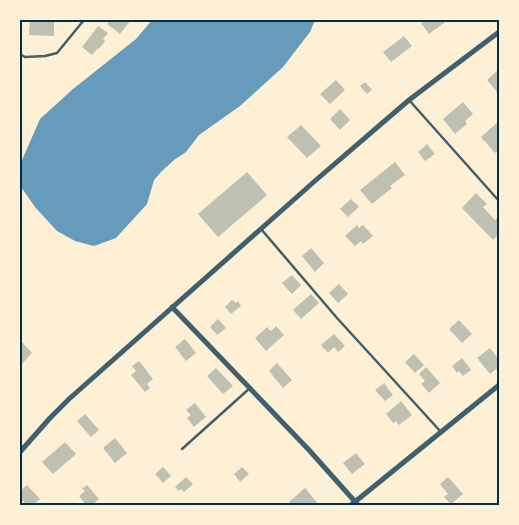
<svg xmlns="http://www.w3.org/2000/svg" width="519" height="525" font-family="'DejaVu Sans',sans-serif">
  <style>
    .water { fill: #669bbc }
    .building { fill: #bec0b2 }
    .lines { fill: none; stroke-linecap: round; stroke-linejoin: round }
    .service { stroke: #3f606c; stroke-width: 2.5 }
    .minor { stroke: #3f606c; stroke-width: 5 }
    .neatline { fill: none; stroke: #003049; stroke-width: 2 }
  </style>
  <rect width="100%" height="100%" fill="#fdf0d5"/>
  <path class="water" d="M152,20H315L310,32L283,67L240,106L199,135L186,152L174,160L162,171L154,180L147,204L116,238L94,246L75,241L57,231L35,207L21,187L20,169L22,160L40,119L73,89L136,39Z"/>
  <path class="building" d="M30,20H54V36L29,35Z
    M110,20H131L120,34L107,24Z
    M425,20H448L429,34L421,23Z
    M98,26L108,33L103,39L105,41L99,49L98,48L92,55L82,47Z
    M404,36L412,46L391,62L383,52Z
    M499,69V90L497,92L487,80Z
    M336,80L345,90L330,104L320,94Z
    M365,82L372,90L367,94L360,86Z
    M463,102L473,114L465,121L467,124L455,134L443,119Z
    M340,109L350,120L340,130L330,119Z
    M499,121V149L495,153L481,137Z
    M301,125L321,146L307,158L287,137Z
    M427,144L435,154L425,161L418,152Z
    M395,162L405,175L390,186L392,188L372,204L360,190Z
    M247,172L267,195L218,237L198,214Z
    M476,193L487,204L483,207L495,220L499,216V234L493,240L462,208Z
    M351,199L359,207L348,217L340,209Z
    M357,225L359,228L363,225L373,236L363,244L361,241L355,246L345,236Z
    M311,248L324,263L315,272L302,256Z
    M292,275L301,285L292,294L282,283Z
    M339,284L348,294L338,303L329,293Z
    M311,294L319,303L301,319L293,310Z
    M232,300L236,303L238,301L241,306L231,314L225,307Z
    M218,319L226,328L217,335L210,327Z
    M459,320L472,334L462,343L449,329Z
    M276,326L284,335L266,351L255,338L267,327L271,331Z
    M334,334L345,346L338,352L334,347L328,353L321,345Z
    M185,339L196,353L186,361L175,347Z
    M20,340L32,353L20,366Z
    M490,348L499,360V367L490,374L477,358Z
    M414,354L424,365L415,373L405,362Z
    M462,358L471,370L463,376L459,371L457,373L452,366Z
    M139,361L153,379L147,384L150,388L145,392L131,375L136,371L132,366Z
    M277,363L292,380L283,388L269,371Z
    M426,367L440,383L429,393L421,384L425,381L419,374Z
    M216,368L233,386L223,394L207,376Z
    M384,383L393,395L385,401L375,390Z
    M401,401L412,415L399,425L396,421L393,423L386,414Z
    M195,403L206,417L194,427L187,418L191,415L186,410Z
    M85,414L99,430L91,437L77,421Z
    M115,438L127,453L115,463L103,448Z
    M65,442L76,454L53,474L42,462Z
    M356,453L365,464L352,474L343,463Z
    M163,467L171,476L163,483L155,474Z
    M242,467L249,474L240,482L234,474Z
    M186,477L193,484L184,492L181,489L179,491L175,487Z
    M448,477L463,494L451,504L444,497L448,494L440,484Z
    M27,485L40,499L33,505H27L20,498V491Z
    M87,485L99,499L92,505H86L79,496L85,491L82,489Z
    M305,488L319,505H291L289,502Z"/>
  <g class="lines">
    <path class="service" d="M20,54L25,57L45,56L57,53L84,20
      M409,100L499,201
      M261,229L337,318L441,432
      M182,449L250,388"/>
    <path class="minor" d="M172,307L309,450L358,505
      M20,452L50,418L69,399L316,180L409,100L499,32
      M351,505L499,385"/>
  </g>
  <rect width="519" height="525" fill="none" stroke="#fdf0d5" stroke-width="42"/>
  <rect x="21" y="21" width="477" height="483" class="neatline"/>
</svg>
